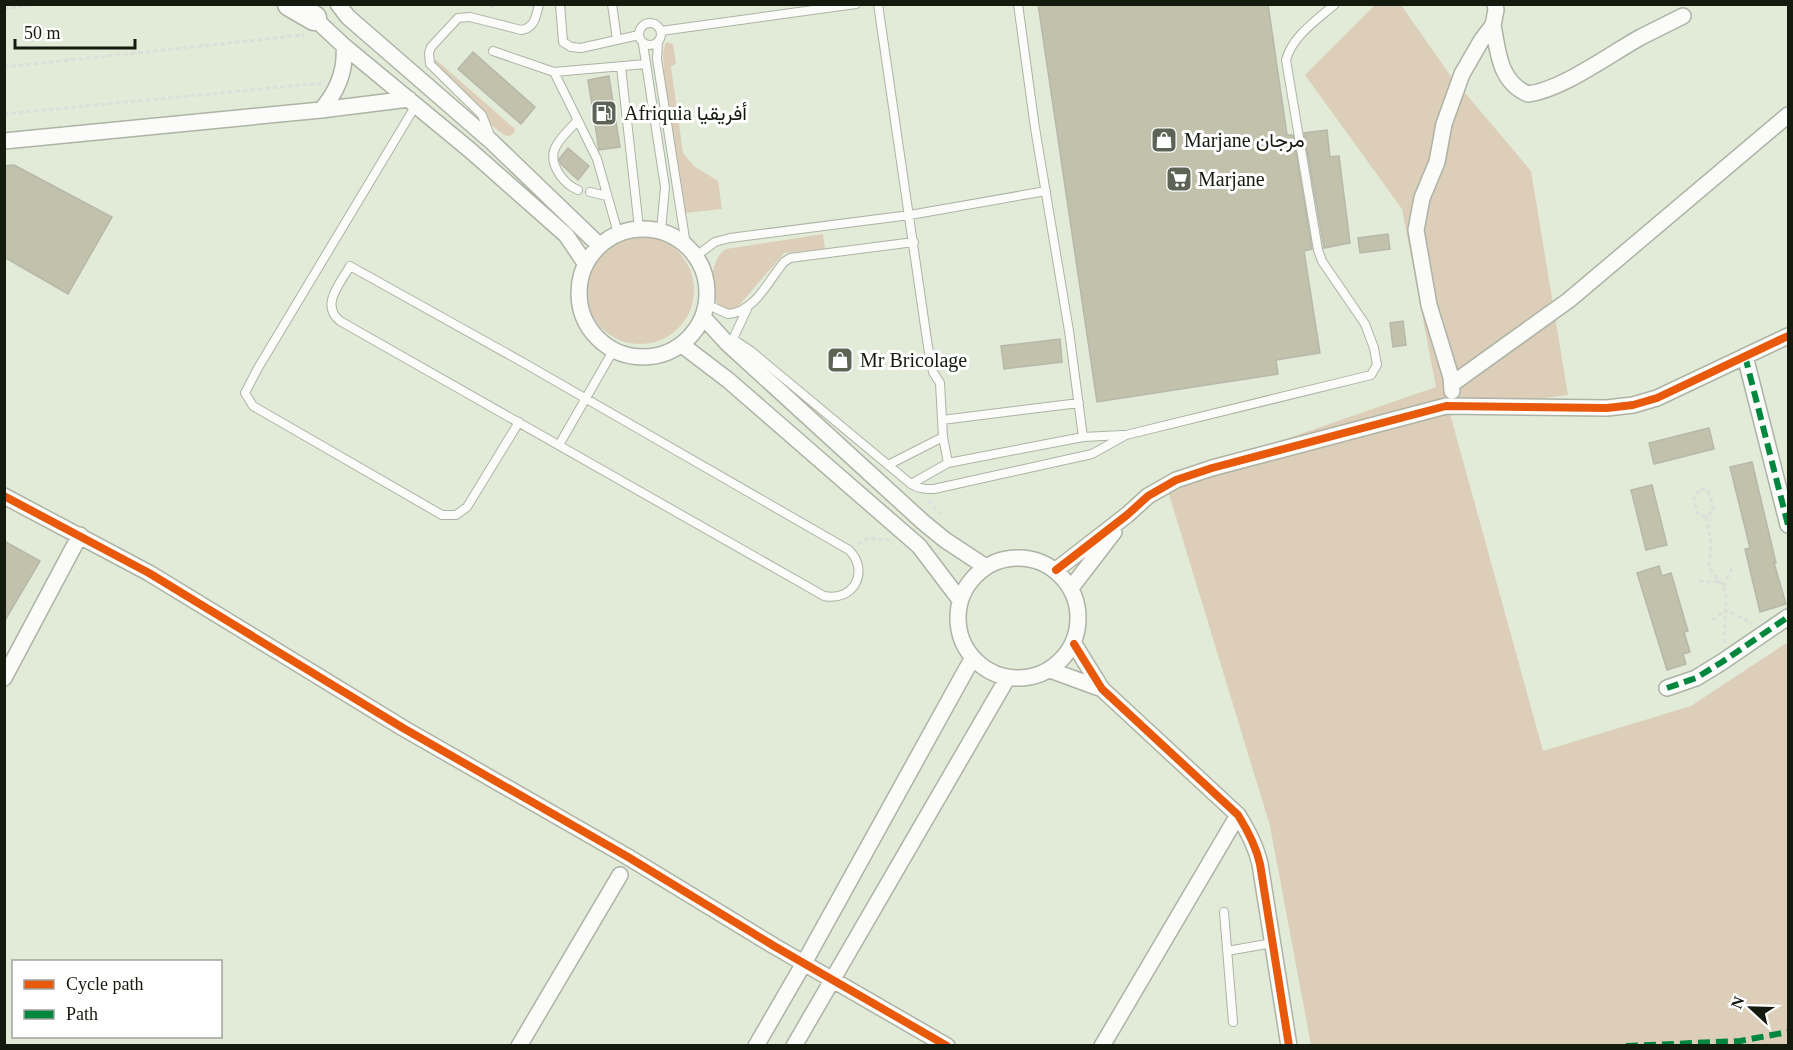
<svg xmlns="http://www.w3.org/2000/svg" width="1793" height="1050" font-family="'Times New Roman',Vazirmatn,serif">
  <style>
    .green { fill: #dcceb8 }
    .building { fill: #c1c1ac; stroke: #b7b8a9; stroke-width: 1.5 }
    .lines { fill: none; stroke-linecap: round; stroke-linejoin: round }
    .service-casing { stroke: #adb3a5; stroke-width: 10 }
    .minor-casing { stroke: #adb3a5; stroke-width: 18 }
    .primary-casing { stroke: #adb3a5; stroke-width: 27 }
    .path { stroke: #dcded9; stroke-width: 3; stroke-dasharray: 4.5 3; stroke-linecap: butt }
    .service { stroke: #fbfcf9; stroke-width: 8 }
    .minor { stroke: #fbfcf9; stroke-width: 15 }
    .primary { stroke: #fbfcf9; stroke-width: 24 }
    .quiet { stroke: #00873e; stroke-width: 6; stroke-dasharray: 12 6; stroke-linecap: butt }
    .cycleway-casing { stroke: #fff; stroke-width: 11 }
    .cycleway { stroke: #e8590c; stroke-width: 8 }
    .labels { text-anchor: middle; stroke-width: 6; stroke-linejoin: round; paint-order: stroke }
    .poi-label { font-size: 20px; fill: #151a0e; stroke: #fff; text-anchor: start }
  </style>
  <rect width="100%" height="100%" fill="#e2ebd8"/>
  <path class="green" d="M1375,5H1401L1450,75L1531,171L1568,395L1449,410L1543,751L1691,706L1788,642V1045H1311L1270,826L1165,481L1436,387L1402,209L1305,75Z
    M666,42L673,44L676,63L671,67L683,153L694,166L718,181L722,209L685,213L664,72L663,52Z
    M435,59L515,129L514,133L510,136L504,135L490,124L478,106L434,63Z
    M823,234L825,249L784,253L736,309C706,317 706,260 726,249Z
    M586 290a54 54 0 1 1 108 0a54 54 0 1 1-108 0Z"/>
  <path class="building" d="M1038,4H1268L1287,135H1293L1312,249L1304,251L1320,353L1276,360L1278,374L1097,402Z
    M473,52L535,107L521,124L458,69Z
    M609,76L620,147L599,150L588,80Z
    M1327,130L1330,157L1339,156L1350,243L1324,248L1304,133Z
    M568,148L589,166L578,180L561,164L559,159Z
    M14,165L112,217L68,294L4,257V166Z
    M1388,234L1390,249L1360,253L1358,238Z
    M1403,321L1406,345L1393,347L1390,323Z
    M1060,339L1062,362L1004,369L1001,346Z
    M1709,428L1714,449L1654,464L1649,443Z
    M1752,462L1776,563H1774L1786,604L1760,612L1745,549L1750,548L1730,467Z
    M1652,485L1667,545L1646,550L1631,490Z
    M4,541L40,561L4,622Z
    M1659,566L1662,576L1671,573L1688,631L1684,632L1690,652L1683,654L1686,664L1667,670L1637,573Z"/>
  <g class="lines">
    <g class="service-casing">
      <path id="service" d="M560,4L563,42L571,47L581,48L639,35
        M612,4L617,40
        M878,4L928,347L933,372L940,383L943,437L948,463
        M1018,4L1035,128L1069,331L1083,437
        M639 34a11 11 0 1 1 22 0a11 11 0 1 1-22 0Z
        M661,31L856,4
        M658,42L657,59L686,245
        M643,44L665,187L661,230
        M493,51L554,72L646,64
        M621,67L639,228
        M554,72L597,159L618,233
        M416,105L258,368L245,393L253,406L442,515H456L467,507L519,422
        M577,121C561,139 543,151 560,175C564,181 571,187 578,190
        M491,138L482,115L430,64L429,53L431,47L458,18L470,17L521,30C535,28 536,16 539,4
        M590,192L607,196
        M696,256L715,242L730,238L910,215L1046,191
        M350,266L524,363L849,550C870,571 854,602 824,596L340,321C320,305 340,284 350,266Z
        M706,304L728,314C755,312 768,281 784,262L790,258L914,242
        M733,339L747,309
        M728,343L733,339L751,351L911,484C919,489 925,489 934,489L1092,454L1126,435L1371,375L1377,365L1374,348L1365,324L1322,261L1318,250L1286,60C1293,35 1316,21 1335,4
        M942,420L1079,403
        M559,445L613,351
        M888,465L943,437
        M911,484L948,463L1083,437L1123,435
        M1224,912L1233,1022
        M1227,951L1273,943"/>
    </g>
    <g class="minor-casing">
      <path id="minor" d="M338,4L348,17L492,142L599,245
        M311,10L314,18L344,46L471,151L566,235L585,263
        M1493,25C1498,51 1499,82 1528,94C1562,90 1610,54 1641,37C1655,30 1669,23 1683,16
        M321,110C338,91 346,71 344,46
        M4,141L321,110L409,99
        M579 293a64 64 0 1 1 128 0a64 64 0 1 1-128 0Z
        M703,317L727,343L923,522L945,540L986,567
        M682,345L728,380L919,546L960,600
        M1745,356L1788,525
        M1452,384L1569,300L1788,115
        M1452,391L1451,377L1429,305L1416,230L1422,198L1437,162L1444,124L1462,74L1481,41L1493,25L1496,10L1495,4
        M4,496L149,573L403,728L628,857L774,946L947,1046
        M958 618a60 60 0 1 1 120 0a60 60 0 1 1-120 0Z
        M1056,570L1127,515L1148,496L1176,480L1212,468L1446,406L1607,408L1633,405L1657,398L1788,336
        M1071,588L1114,532
        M1074,644L1102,689L1238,815C1248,831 1256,846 1260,864L1289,1046
        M1050,670L1102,689
        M4,678L80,535
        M1667,688L1696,678L1722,662L1788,617
        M519,1046L620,875
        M756,1046L804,963L972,659
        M794,1046L1008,677
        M1102,1046L1238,815"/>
    </g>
    <g class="primary-casing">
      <path id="primary" d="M290,4L314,18"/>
    </g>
    <path class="path" d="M491,4L494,12
      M4,9L34,4
      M4,67L304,35
      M4,114L322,83
      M1700,489C1711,488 1711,500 1713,509L1709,515L1706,517L1697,513L1694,498Z
      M928,501L940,514
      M1706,517L1711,542L1709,568L1723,586L1726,597L1724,643
      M858,544L868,538L889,540
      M1699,581L1718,582
      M1723,586L1732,568
      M1712,620L1726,610L1753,624"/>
    <use href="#service" class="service"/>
    <use href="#minor" class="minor"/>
    <use href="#primary" class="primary"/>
    <path class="quiet" d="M1745,356L1788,525
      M1667,688L1696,678L1722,662L1788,617
      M1626,1046L1740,1041L1788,1032"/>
    <g class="cycleway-casing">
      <path id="cycleway" d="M4,496L149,573L403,728L628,857L774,946L947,1046
        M1056,570L1127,515L1148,496L1176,480L1212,468L1446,406L1607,408L1633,405L1657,398L1788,336
        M1074,644L1102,689L1238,815C1248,831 1256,846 1260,864L1289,1046"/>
    </g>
    <use href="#cycleway" class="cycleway"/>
  </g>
  <defs>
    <g id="fuel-square" transform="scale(1.35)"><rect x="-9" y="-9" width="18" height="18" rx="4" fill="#5d6355" stroke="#fff"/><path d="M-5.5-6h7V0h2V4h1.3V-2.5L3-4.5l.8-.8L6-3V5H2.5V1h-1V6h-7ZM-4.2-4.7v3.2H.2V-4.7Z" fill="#fff"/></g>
    <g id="shop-square" transform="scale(1.35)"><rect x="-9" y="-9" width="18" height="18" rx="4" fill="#5d6355" stroke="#fff"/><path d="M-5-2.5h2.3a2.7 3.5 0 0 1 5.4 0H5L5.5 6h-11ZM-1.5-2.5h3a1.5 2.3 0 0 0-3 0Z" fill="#fff"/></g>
    <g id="supermarket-square" transform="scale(1.35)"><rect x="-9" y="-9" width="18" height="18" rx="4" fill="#5d6355" stroke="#fff"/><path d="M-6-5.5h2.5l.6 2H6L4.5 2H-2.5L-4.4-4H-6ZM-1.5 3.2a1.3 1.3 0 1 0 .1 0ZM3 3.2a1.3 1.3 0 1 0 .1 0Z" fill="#fff"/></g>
  </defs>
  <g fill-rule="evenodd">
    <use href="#fuel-square" x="604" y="113"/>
    <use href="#shop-square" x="1164" y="140"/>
    <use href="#supermarket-square" x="1179" y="179"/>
    <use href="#shop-square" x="840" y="360"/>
  </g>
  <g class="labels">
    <g class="poi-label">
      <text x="624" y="120">Afriquia أفريقيا</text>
      <text x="1184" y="147">Marjane مرجان</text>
      <text x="1198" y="186">Marjane</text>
      <text x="860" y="367">Mr Bricolage</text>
    </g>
  </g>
  <rect width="1793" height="1050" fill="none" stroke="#151a0e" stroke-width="12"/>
  <rect x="12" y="960" width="210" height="78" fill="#ffffff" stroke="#a1a39f" stroke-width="1.5"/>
  <rect x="24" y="980" width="30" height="9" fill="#e8590c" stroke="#a1a39f" stroke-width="1.5"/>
  <text x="66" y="990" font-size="18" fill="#151a0e">Cycle path</text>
  <rect x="24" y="1010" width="30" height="9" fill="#00873e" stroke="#a1a39f" stroke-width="1.5"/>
  <text x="66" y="1020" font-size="18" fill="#151a0e">Path</text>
  <g transform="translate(1751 1008) rotate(292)" stroke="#ffffff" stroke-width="4.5" paint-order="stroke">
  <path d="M0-4.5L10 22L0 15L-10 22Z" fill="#151a0e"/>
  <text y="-9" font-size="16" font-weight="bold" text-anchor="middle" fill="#151a0e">N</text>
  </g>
  <path d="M15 39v9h120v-9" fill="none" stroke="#151a0e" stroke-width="3"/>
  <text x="24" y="39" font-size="18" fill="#151a0e" stroke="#ffffff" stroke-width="4.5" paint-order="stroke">50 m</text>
</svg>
